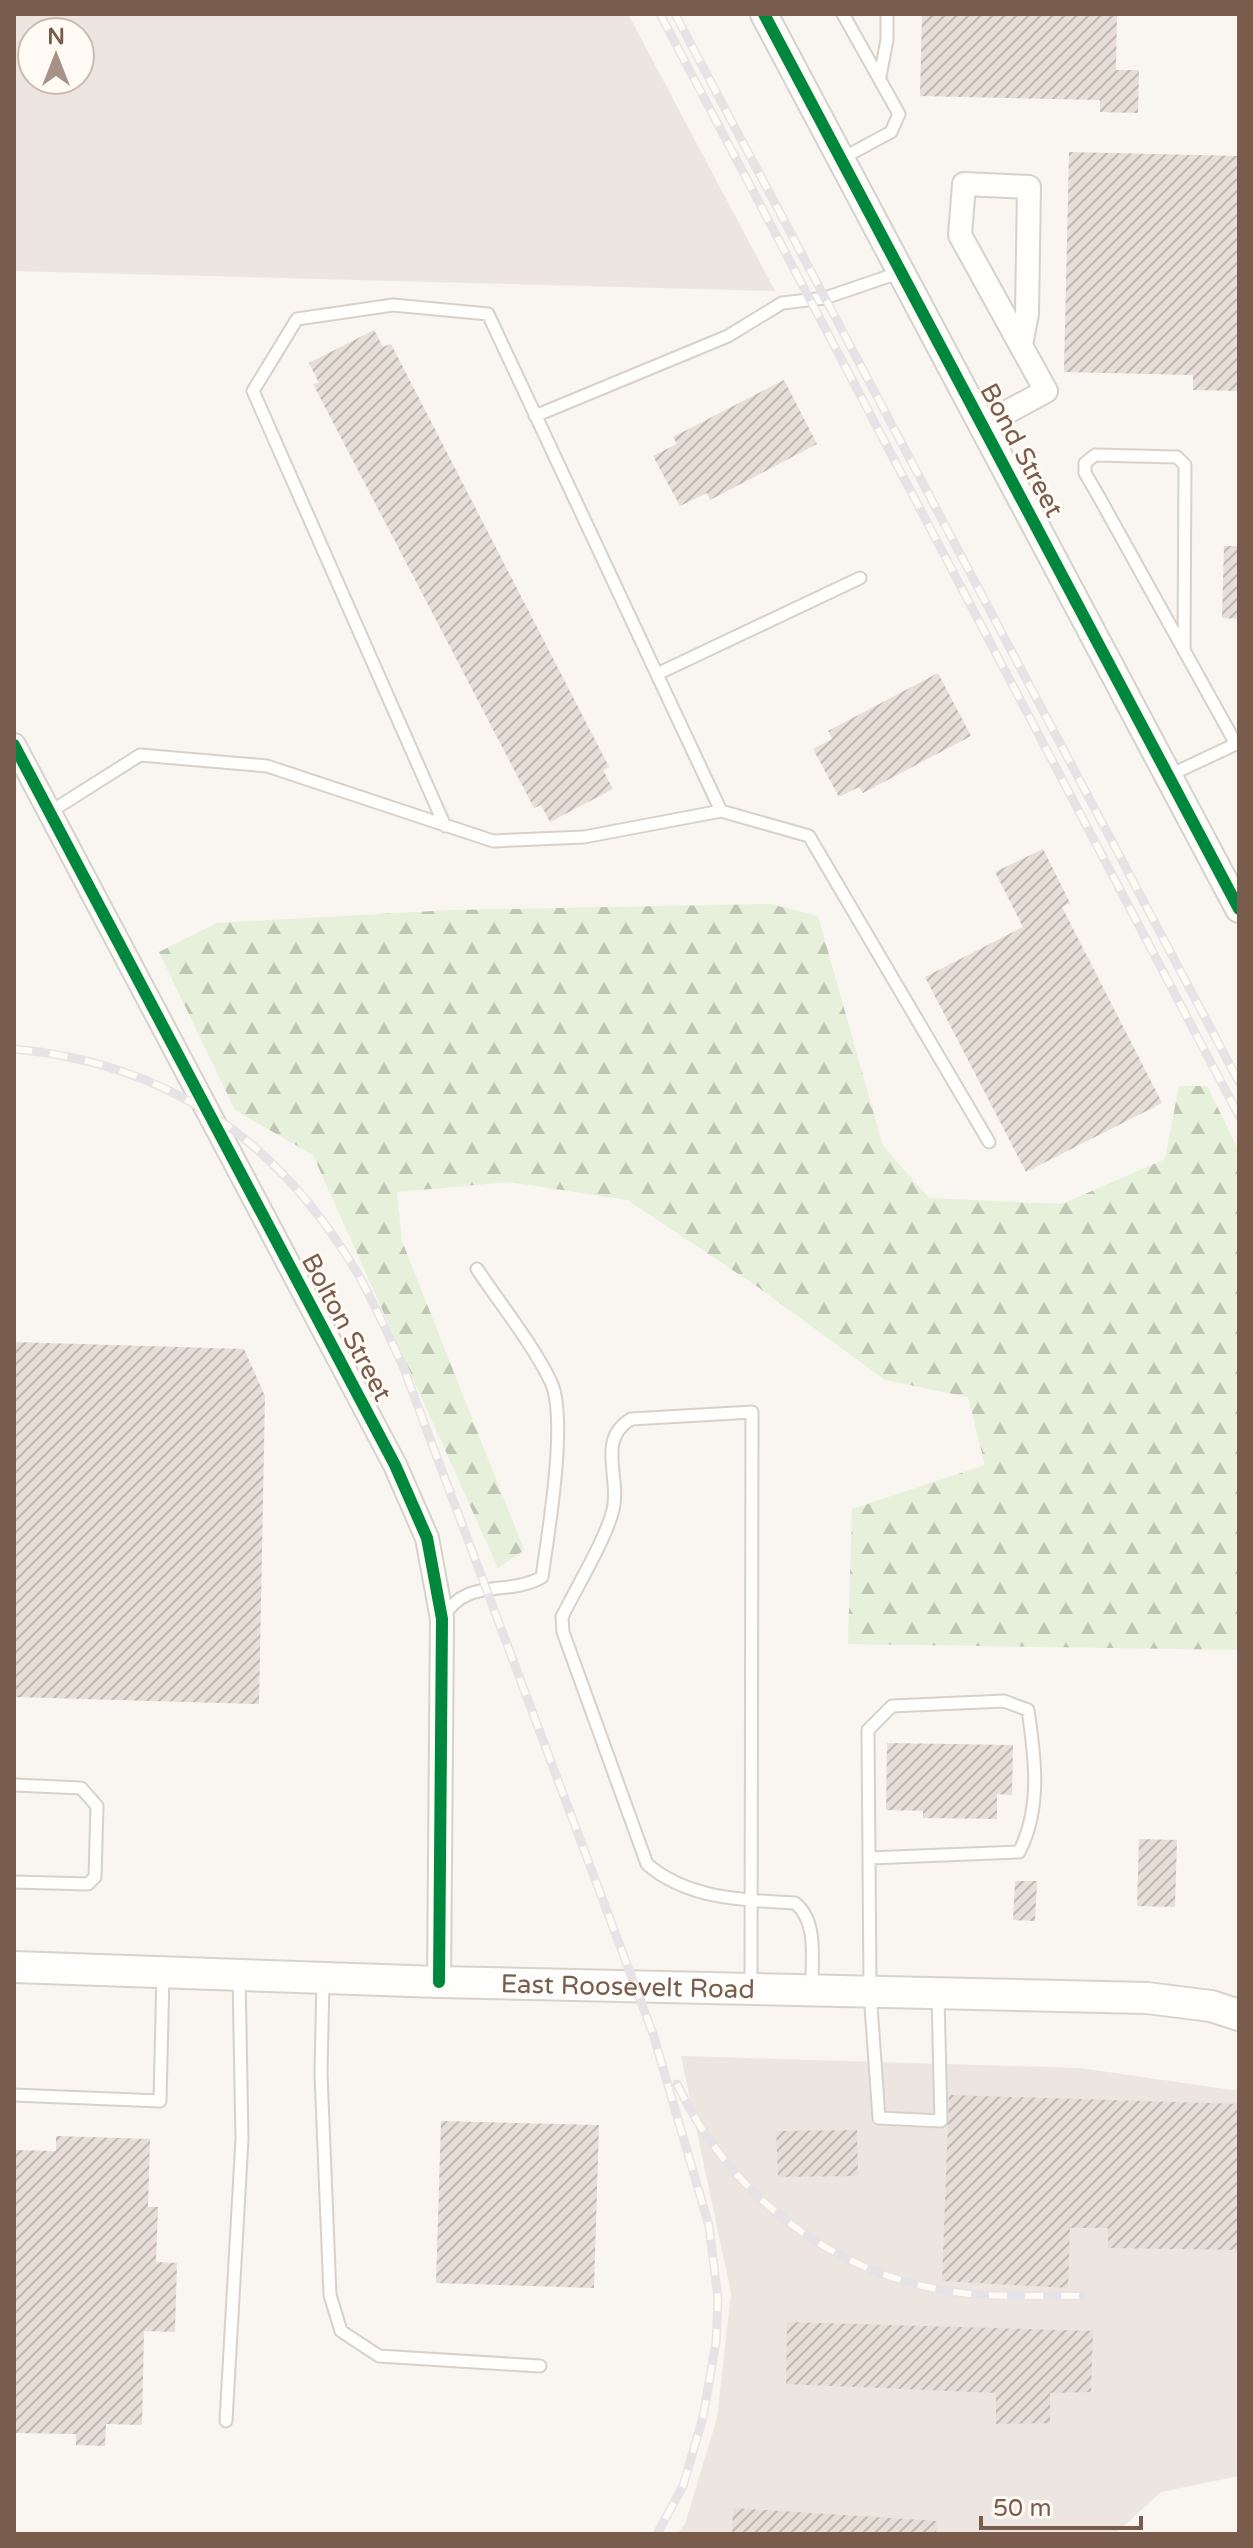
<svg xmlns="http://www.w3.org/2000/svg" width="1253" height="2548" font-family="'Varela Round',sans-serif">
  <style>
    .industrial { fill: #ede5e0; fill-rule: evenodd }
    .forest { fill: url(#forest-firs) }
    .building { fill: url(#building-hatch) }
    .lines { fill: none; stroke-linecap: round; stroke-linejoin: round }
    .service-casing { stroke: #d7d1cb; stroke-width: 15 }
    .minor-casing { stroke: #d7d1cb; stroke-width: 26 }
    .tertiary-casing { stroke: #d7d1cb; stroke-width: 30 }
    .secondary-casing { stroke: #d9d2cb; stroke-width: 34 }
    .service { stroke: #fefefd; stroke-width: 11 }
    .minor { stroke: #fefefd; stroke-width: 22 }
    .tertiary { stroke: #fefefd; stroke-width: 26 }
    .secondary { stroke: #fefefd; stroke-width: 30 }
    .rail-casing { stroke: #e6e3e7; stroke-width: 9 }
    .rail { stroke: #fffaf3; stroke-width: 6; stroke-dasharray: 18; stroke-linecap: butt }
    .cycleway-casing { stroke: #fffaf3; stroke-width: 17 }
    .cycleway { stroke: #00873e; stroke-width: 12 }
    .labels { text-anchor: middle; stroke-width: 6; stroke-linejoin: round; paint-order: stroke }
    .street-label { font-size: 26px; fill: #7a5c4d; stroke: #fffaf3 }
  </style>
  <defs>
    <pattern id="forest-firs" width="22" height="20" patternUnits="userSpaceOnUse" patternTransform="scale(2)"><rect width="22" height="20" fill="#e7f0db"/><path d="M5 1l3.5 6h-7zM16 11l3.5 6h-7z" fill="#c0c6b4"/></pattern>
    <pattern id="building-hatch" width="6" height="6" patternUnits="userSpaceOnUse" patternTransform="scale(2)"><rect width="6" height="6" fill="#e6ded7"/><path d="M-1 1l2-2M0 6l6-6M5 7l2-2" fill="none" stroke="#bfb7b1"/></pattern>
  </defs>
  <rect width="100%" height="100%" fill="#f9f5f0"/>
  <path class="industrial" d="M14,14H628L775,291L14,271ZM32,32H80V80H32Z
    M681,2056L1080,2068L1239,2091V2476L1161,2492L1115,2534H677L685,2524L717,2418L731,2293Z"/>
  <path class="forest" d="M770,904L818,916L883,1146L929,1198L1062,1204L1165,1159L1179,1086H1207L1239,1151V1650L848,1644L852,1509L985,1465L968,1397L885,1380L758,1287L627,1200L510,1182L397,1192L402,1241L524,1550L498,1568L313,1155L235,1110L159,952L217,923L451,910Z"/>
  <path class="building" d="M922,14H1117L1116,70H1139L1138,113L1100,112V100L920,96Z
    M1069,152L1239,156V391L1193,390V375L1064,372Z
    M374,330L383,347L391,344L609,767L603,770L613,789L550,822L541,805L534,808L313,384L319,383L309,363Z
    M784,380L817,444L710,500L707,493L680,506L653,456L677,444L673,437Z
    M1224,546H1239V619L1222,618Z
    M938,673L971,736L863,793L859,787L839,797L813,749L832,739L828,731Z
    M1043,849L1070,903L1062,907L1162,1103L1026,1172L925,977L1023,927L995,872Z
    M14,1342L244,1349L265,1396L259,1704L14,1697Z
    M887,1743L1013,1745L1012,1795L997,1794V1819L923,1818V1811L886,1810Z
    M1139,1839L1177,1840L1175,1907L1137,1906Z
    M1015,1881H1037L1035,1921L1013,1920Z
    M949,2095L1239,2104V2250L1108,2248V2228H1070L1068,2288L942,2281Z
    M441,2121L599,2125L594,2288L436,2283Z
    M857,2130L858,2176L778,2177L776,2131Z
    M56,2136L150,2139L148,2207H158L156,2262L177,2263L175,2332L144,2331L142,2425L106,2424L105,2446L76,2445V2434L14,2433V2150L56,2151Z
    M787,2322L1093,2331L1091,2392L1050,2393V2423L996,2424V2393L786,2384Z
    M733,2508L937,2521L936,2534H732Z"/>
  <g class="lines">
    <g class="service-casing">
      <path id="service" d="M880,76L887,40V14
        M841,159L891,132L899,114L843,14
        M535,416L728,336L782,303L825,298L901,272
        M657,674L860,578
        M1170,775L1236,744L1099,497L1085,473V463L1095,455L1177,457L1185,465L1184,651
        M721,811L809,836L989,1142
        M50,812L140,755L267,766L493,841L584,837L721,811L488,314L393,305L297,319L253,391L445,826
        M443,1618C466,1576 508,1597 542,1577C548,1534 568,1419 551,1382C532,1343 501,1305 477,1269
        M14,1785L81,1788L97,1806L95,1877L88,1884L14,1882
        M869,1858L868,1730L892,1706L1004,1701L1028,1710C1035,1757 1042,1808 1019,1852L869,1858L870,1992L879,2118L941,2121L938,1995
        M323,1978L321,2074L330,2295L341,2331L379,2356L540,2366
        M751,1988L752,1412L631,1419C596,1440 621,1477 613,1510C605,1541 577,1586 562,1617L563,1632L647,1864C687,1899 743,1900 795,1903C819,1922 811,1962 812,1990
        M14,2095L160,2101L163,1975
        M226,2421L242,2139L239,1975"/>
    </g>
    <g class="minor-casing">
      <path id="minor" d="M983,425L1046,391L960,235L964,184L1029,187L1027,314L1021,345
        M14,745L395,1465L427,1538L442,1619L439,1982"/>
    </g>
    <g class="tertiary-casing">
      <path id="tertiary" d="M764,14L1239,909"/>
    </g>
    <g class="secondary-casing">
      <g id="secondary">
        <path id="s1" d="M14,1967L439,1982L1147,1998L1211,2006L1239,2015"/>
      </g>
    </g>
    <use href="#service" class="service"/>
    <use href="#minor" class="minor"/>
    <use href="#tertiary" class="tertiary"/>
    <use href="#secondary" class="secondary"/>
    <g class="rail-casing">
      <path id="rail" d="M660,14L1239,1116
        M675,14L1239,1082
        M14,1049C168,1063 277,1139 356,1271C373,1300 387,1333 402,1364L653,2034L709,2226L718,2299L716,2342L703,2417L683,2486L657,2534
        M677,2084C730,2195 831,2274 954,2292C996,2298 1040,2295 1082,2296"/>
    </g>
    <use href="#rail" class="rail"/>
    <g class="cycleway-casing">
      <path id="cycleway" d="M764,14L1239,909
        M14,745L395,1465L427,1538L442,1619L439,1982"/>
    </g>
    <use href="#cycleway" class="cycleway"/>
  </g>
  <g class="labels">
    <g class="street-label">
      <text transform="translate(1022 450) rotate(62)" y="9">Bond Street</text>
      <text transform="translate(347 1327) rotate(62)" y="9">Bolton Street</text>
      <text dy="9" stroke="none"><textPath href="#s1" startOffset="614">East Roosevelt Road</textPath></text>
    </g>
  </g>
  <rect width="1253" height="2548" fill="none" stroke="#7a5c4d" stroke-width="32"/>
  <g transform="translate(56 56)"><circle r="38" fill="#fffaf3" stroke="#cabbb1" stroke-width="2"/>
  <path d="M0-6L14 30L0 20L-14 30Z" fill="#a69286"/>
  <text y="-12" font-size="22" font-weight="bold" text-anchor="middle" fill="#7a5c4d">N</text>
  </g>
  <path d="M981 2516v12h160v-12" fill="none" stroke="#7a5c4d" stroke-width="4"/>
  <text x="993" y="2516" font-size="24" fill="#7a5c4d" stroke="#fffaf3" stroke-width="6" paint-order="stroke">50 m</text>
</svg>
